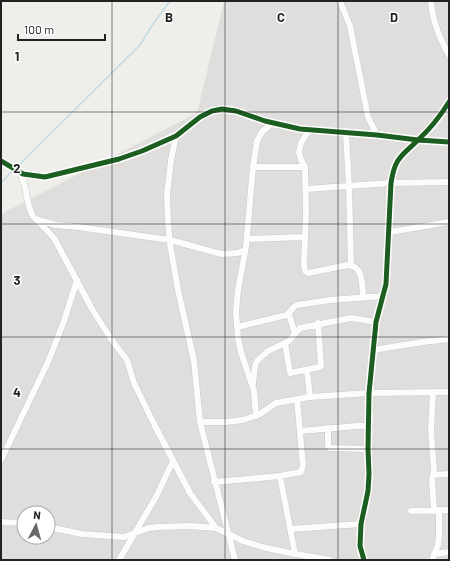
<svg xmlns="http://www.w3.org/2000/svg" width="450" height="561" font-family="Barlow,sans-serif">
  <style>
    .residential { fill: #dfdedc; fill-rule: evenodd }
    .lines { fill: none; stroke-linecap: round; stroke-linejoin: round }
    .stream { stroke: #bfdbe3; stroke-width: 1.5 }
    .minor-casing { stroke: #c9c8c7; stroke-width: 7 }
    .minor { stroke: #fdfcfc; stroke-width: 6 }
    .cycleway-casing { stroke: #fff; stroke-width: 8 }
    .cycleway { stroke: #1b5e20; stroke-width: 5 }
    .grid { fill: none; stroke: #222; stroke-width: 1; stroke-opacity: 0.55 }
    .grid-label { font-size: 13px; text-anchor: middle; font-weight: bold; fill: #222; stroke: #fff; stroke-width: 3; stroke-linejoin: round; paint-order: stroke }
  </style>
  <rect width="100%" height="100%" fill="#f0eeeb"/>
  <path class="residential" d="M224,1H449V560H1V214L197,113ZM24,513H48V537H24Z"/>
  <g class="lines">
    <path class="stream" d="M16,168L140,45L153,24L170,1
      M1,183L13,170"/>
    <g class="minor-casing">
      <path id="minor" d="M340,1L350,26L368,117L377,135
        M431,1C432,20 440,39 449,55
        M309,130L301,143L299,152L301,160L305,167L306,212L304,264L305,271L308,273L348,265C364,266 362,286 363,298
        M346,133L349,186L351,265
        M176,136L171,160L167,195L168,222L170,244L178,290L194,361L200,422L235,560
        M1,161L23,174L45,177L119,159L142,151L176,136L200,117L212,111L222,109L236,111L265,121L300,129L377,135L418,140L449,142
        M253,167H305
        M20,173C28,187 25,203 33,216L54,238L92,309L111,339L127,360L134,383L155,426L190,493L216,528
        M306,189L391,183L449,182
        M38,220L56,225L78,227L170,240L221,254L238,253L245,250
        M390,232L449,222
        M247,239L305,237
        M289,314L295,334
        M237,327L287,315L294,307L297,305L330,300L384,296
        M285,343L290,373L320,367L321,366L318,323
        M373,350L423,342L449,339
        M307,370L310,397
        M253,384L255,366L257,361L268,351L289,341L300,328L351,318L376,322
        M433,392L431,431L434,470L432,480L434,510
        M256,416L254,391L241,352L238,338L236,312L238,290L246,247L253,167L257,141L262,132L272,123
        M200,422H226L243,420L260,414L276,403L310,397L369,393L449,392
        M328,428V446L330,448L368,449
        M300,431L369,425
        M1,460L48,362L64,321L77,280
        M433,475L449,474
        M280,476L295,554
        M214,482L280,476L301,472L303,466L297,399
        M411,511L449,510
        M1,522L24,523
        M48,527L82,534L124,537L149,528L158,527L190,526L216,528L243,541L262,547L295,554L330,560
        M290,529L361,524
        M434,554L449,552
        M119,560L156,497L173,461
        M364,560L360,546L361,524L368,491L369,474L368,449L369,393L376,322L386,284L391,183C395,157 401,157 418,140C430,129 441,115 449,102
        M432,560L438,545L439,534V510"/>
    </g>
    <use href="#minor" class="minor"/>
    <g class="cycleway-casing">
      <path id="cycleway" d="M1,161L23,174L45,177L119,159L142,151L176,136L200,117L212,111L222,109L236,111L265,121L300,129L377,135L418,140L449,142
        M364,560L360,546L361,524L368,491L369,474L368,449L369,393L376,322L386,284L391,183C395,157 401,157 418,140C430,129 441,115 449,102"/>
    </g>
    <use href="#cycleway" class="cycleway"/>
  </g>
  <path class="grid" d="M112,1V560M225,1V560M338,1V560M1,112H449M1,224H449M1,337H449M1,449H449"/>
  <g class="grid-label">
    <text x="169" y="22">B</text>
    <text x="281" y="22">C</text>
    <text x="394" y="22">D</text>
    <text x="17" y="61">1</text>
    <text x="17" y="173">2</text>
    <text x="17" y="285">3</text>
    <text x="17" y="397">4</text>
  </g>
  <rect width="450" height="561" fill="none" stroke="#222222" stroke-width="4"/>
  <g transform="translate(36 525) rotate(6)"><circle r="19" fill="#ffffff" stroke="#a7a7a7"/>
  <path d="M0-3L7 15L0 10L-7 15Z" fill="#6a6968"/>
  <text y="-6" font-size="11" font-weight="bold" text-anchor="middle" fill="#222222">N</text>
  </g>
  <path d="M18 34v6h87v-6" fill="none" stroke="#222222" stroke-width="2"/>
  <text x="24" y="34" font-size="12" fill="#222222" stroke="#ffffff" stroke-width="3" paint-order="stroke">100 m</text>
</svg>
